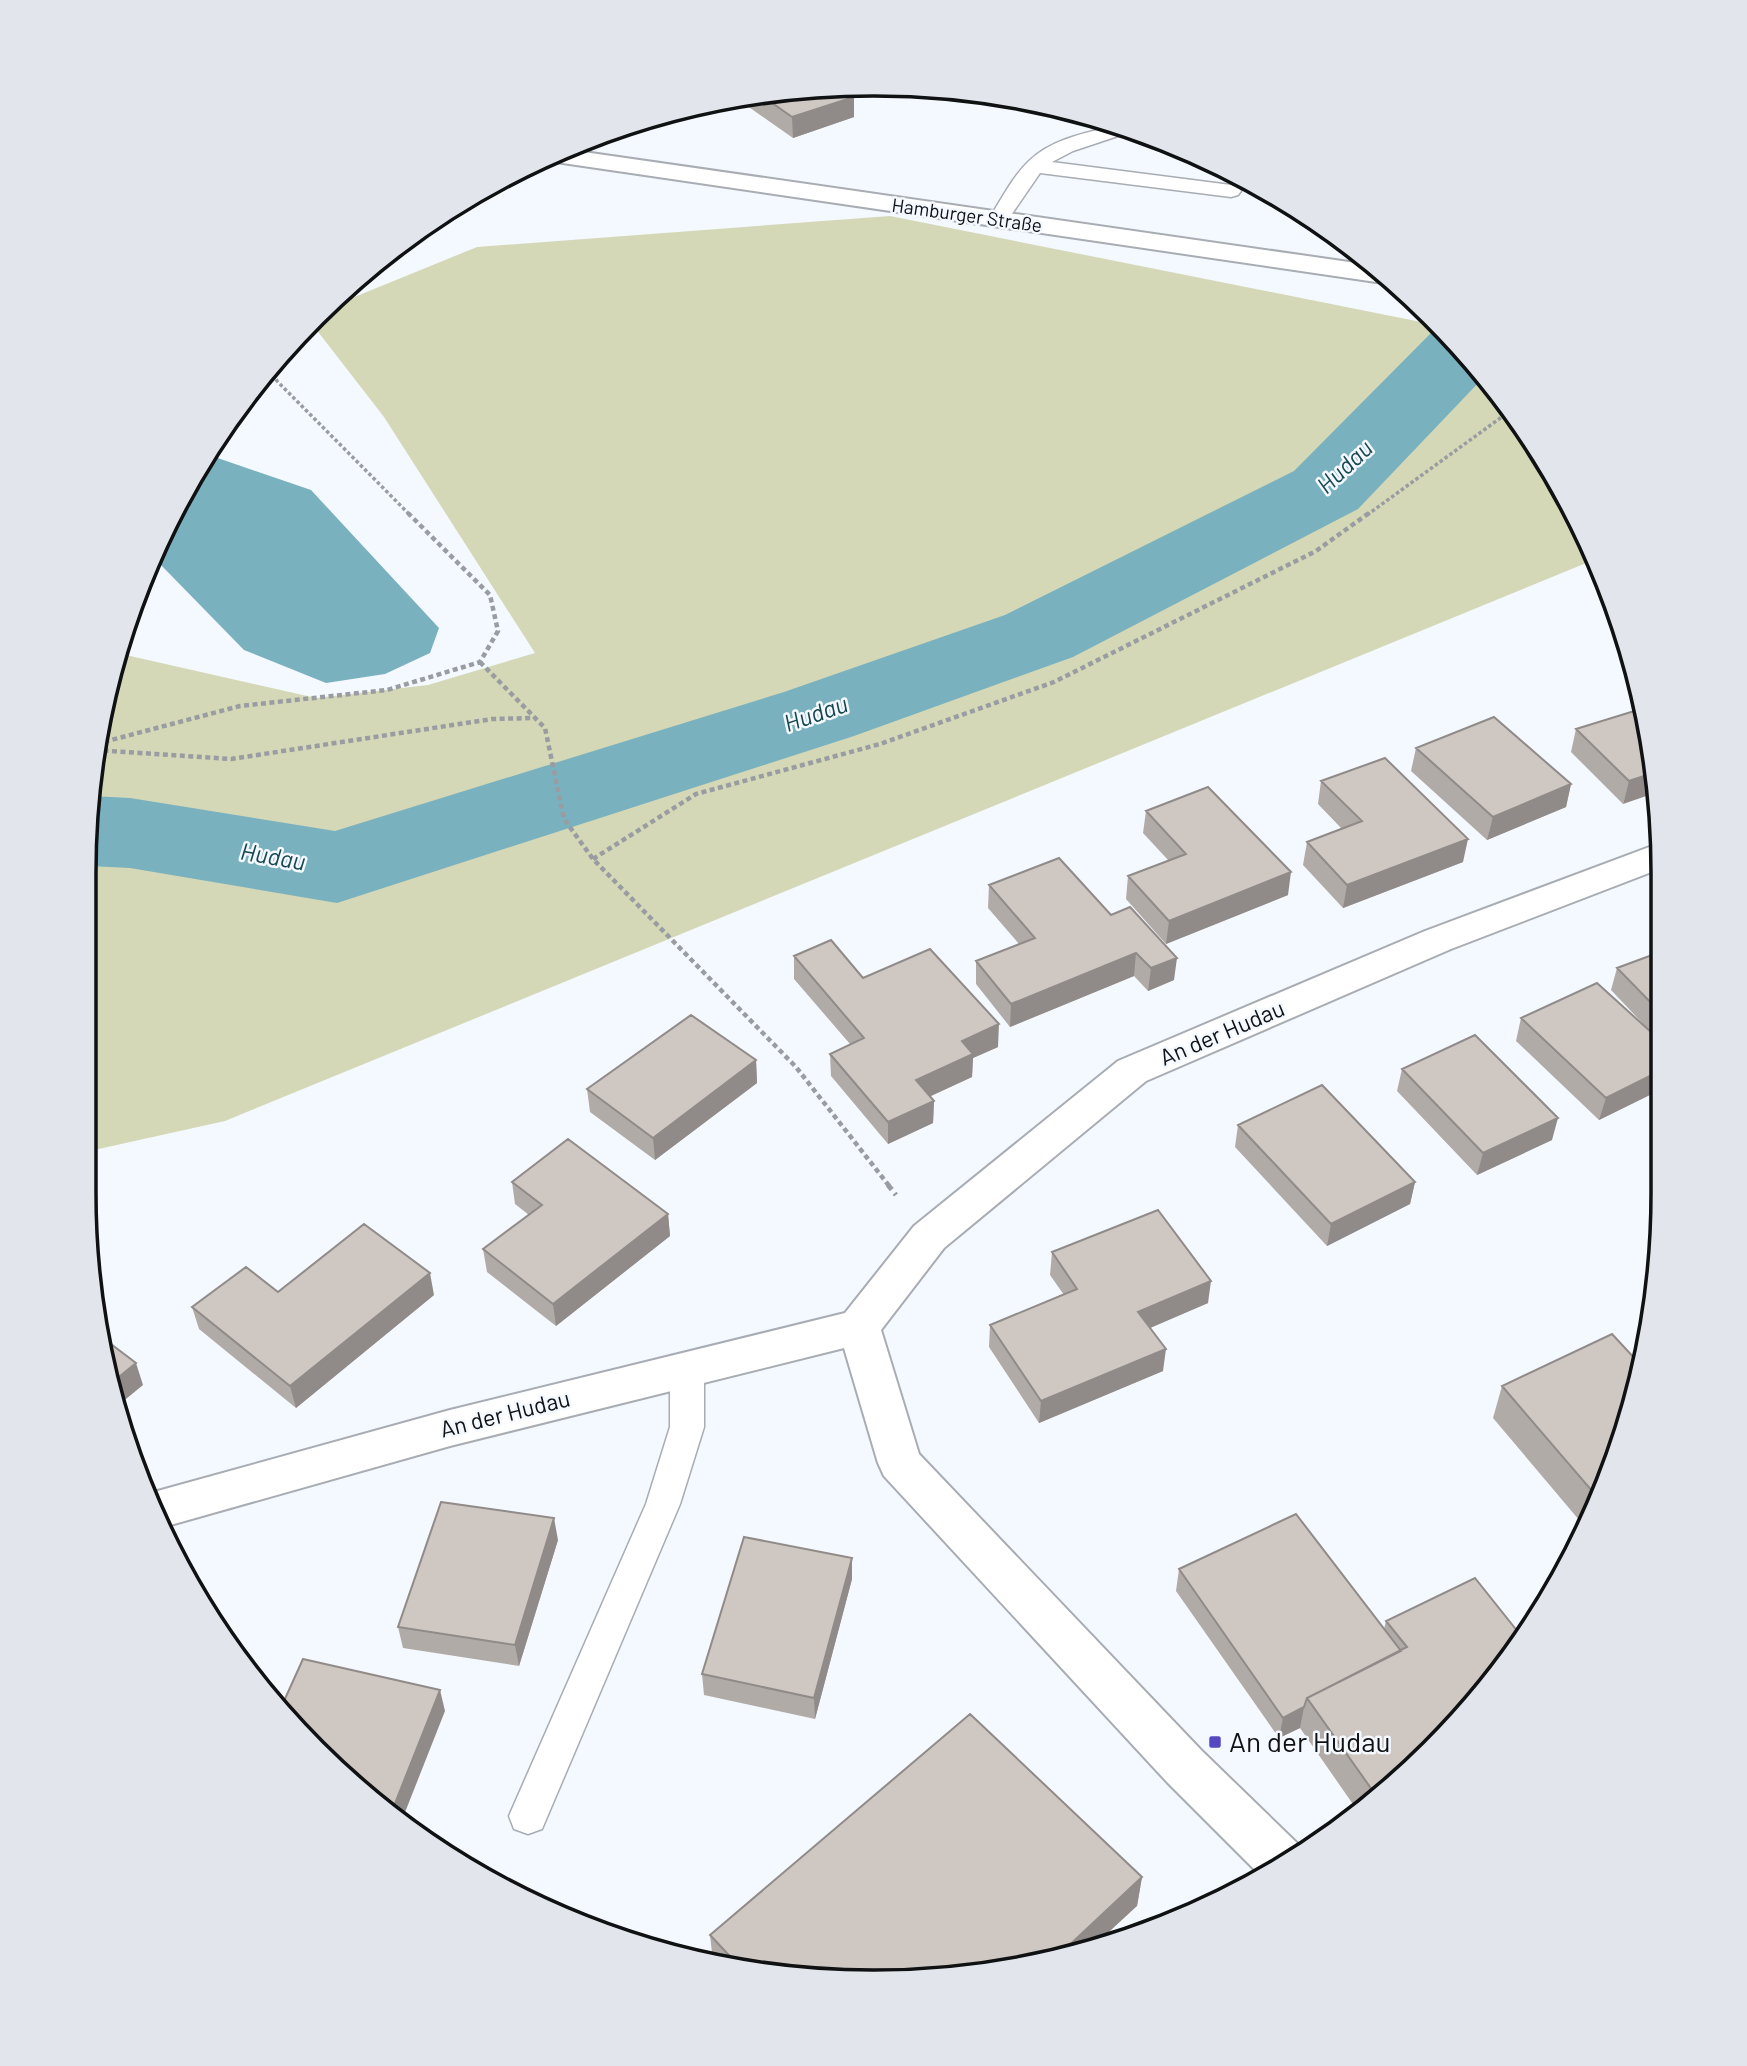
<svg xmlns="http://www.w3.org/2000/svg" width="1747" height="2066" font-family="Barlow,sans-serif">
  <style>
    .green { fill: #d4d8b6 }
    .water { fill: #7ab1bf }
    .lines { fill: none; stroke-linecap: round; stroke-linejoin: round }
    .river { fill: #7ab1bf; fill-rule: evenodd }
    .service-casing { stroke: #a8acb3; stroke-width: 3 }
    .minor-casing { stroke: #a8acb3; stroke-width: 4 }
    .primary-casing { stroke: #a8acb3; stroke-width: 4 }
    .path-far2 { stroke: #999ca1; stroke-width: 3.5; stroke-dasharray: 3.5 2.5; stroke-linecap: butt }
    .path-far1 { stroke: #999ca1; stroke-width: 4.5; stroke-dasharray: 5 3.5; stroke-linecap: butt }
    .path { stroke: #999ca1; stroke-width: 5; stroke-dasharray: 6 4.5; stroke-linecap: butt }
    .service { fill: #fff; fill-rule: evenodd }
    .minor { fill: #fff; fill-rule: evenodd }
    .primary { fill: #fff; fill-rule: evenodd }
    .wall { fill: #b1aba7 }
    .shaded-wall { fill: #908b88 }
    .building { fill: #cec7c2; stroke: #908b88; stroke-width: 2 }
    .poi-dot { fill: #5449c0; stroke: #f4f8ff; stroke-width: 2.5 }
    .labels { text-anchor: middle; stroke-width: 5; stroke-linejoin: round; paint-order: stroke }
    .far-street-label { font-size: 19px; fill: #0f1113; stroke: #f4f8ff }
    .street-label { font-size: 23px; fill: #0f1113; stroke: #f4f8ff }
    .water-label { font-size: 24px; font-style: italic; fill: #164752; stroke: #f4f8ff }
    .near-poi-label { font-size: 28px; fill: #0f1113; stroke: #f4f8ff; text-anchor: start }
    .rim { fill: none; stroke: #0f1113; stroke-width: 3.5 }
  </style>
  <rect width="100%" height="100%" fill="#f4f8ff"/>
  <path class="green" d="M890,216L1441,326L1530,435L1596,559L225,1121L85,1152L91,771L111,669L117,653L316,698L428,685L535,653L384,417L312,324L325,309L477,247Z"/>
  <path class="water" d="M209,455L311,490L439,628L430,653L385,674L326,683L244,650L158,562L154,554L165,525Z"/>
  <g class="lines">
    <path class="river" d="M1444,330L1483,378L1358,509L1073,657L854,736L337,903L130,868L89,866L90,796L130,798L335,831L784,692L1005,615L1294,471L1431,333Z"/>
    <g class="service-casing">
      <path id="service" d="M1115,126L1133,131L1073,151L1052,162L1231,185L1238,187L1241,191L1238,195L1231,197L1040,173L1005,224H991L988,220C1001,201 1012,177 1029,161C1052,139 1085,133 1115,126Z
        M687,1354L699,1358L704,1368V1427L680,1504L542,1829L528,1834L514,1829L509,1816L646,1504L670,1427V1368L675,1358Z"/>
    </g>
    <g class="minor-casing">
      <path id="minor" d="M1660,843L1662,868L1451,949L1146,1081L944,1248L881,1330L919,1454L1201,1750L1301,1847L1304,1853L1261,1876L1167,1782L884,1476L878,1463L844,1348L450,1446L160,1528L148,1494L154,1492L450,1410L845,1313L914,1226L1118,1061L1425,931Z"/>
    </g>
    <g class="primary-casing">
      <path id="primary" d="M563,149L1370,265L1391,281L1383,283L542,160Z"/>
    </g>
    <path class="path-far2" d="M270,369L277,381L410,515
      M1367,515L1510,411"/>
    <path class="path-far1" d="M480,662L545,728L564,819L593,859L796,1067L890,1187
      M96,744L240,706L387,690L480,662L498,631L490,595L408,513
      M95,750L231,759L492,719L534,718
      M593,859L696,794L880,744L1054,682L1316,551L1369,513"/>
    <path class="path" d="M888,1185L896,1195"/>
    <use href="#service" class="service"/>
    <use href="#minor" class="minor"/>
    <use href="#primary" class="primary"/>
  </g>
  <path class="wall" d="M840,87L854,117L793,138L736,98Z
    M1648,719L1623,804L1571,752L1576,729Z
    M1416,748L1571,784L1566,807L1487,840L1411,771Z
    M1321,781L1463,862L1343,908L1303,865L1307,842L1342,829L1318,804Z
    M1146,811L1288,895L1166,944L1126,899L1128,876L1169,861L1143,833Z
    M989,885L1111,915L1174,980L1148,991L1134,976L1010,1027L976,984V961L1019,944L988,908Z
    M1663,951L1662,1089L1599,1120L1516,1041L1521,1018L1648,1029L1611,990L1617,968Z
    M794,956L863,978L998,1047L973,1058L972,1077L930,1096L934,1101L933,1123L888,1144L831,1076L830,1054L850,1044L794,979Z
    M756,1060L757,1083L655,1160L590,1112L587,1089Z
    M1402,1069L1552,1140L1477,1175L1397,1091Z
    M1238,1125L1415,1182L1410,1204L1327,1246L1235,1147Z
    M512,1182L668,1214L670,1236L556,1326L487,1272L483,1249L529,1215L515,1204Z
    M1052,1252L1208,1303L1150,1328L1163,1371L1039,1423L989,1347L990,1325L1064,1295L1050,1275Z
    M278,1292L434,1295L296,1408L199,1329L192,1307Z
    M1502,1386L1621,1446L1585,1527L1493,1418Z
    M558,1540L519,1666L403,1648L398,1627Z
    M1179,1569L1384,1629L1386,1621L1467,1713L1357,1810L1300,1728L1279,1738L1176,1591Z
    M852,1579L815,1719L704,1695L702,1674Z
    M1142,1877L1137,1906L771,1975L713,1962L710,1935Z"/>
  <path class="shaded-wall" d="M854,97V117L793,138L792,117Z
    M1653,773L1655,793L1623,804L1629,781Z
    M1571,784L1566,807L1487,840L1493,817Z
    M1468,839L1463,862L1343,908L1347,885Z
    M1291,872L1288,895L1166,944L1169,921Z
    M1136,953L1134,976L1010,1027L1011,1004Z
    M1177,958L1174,980L1148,991L1151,968Z
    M999,1024L998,1047L973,1058L972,1077L916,1103V1080L962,1041Z
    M756,1060L757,1083L655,1160L653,1138Z
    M1662,1070V1089L1599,1120L1606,1098Z
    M934,1101L933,1123L888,1144V1122Z
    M1558,1118L1552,1140L1477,1175L1483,1153Z
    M1415,1182L1410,1204L1327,1246L1331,1224Z
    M668,1214L670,1236L556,1326L553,1304Z
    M430,1273L434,1295L296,1408L290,1386Z
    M1211,1281L1208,1303L1136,1334L1138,1312Z
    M1166,1349L1163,1371L1039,1423L1041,1401Z
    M136,1363L143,1385L115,1408L111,1396L109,1385Z
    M554,1518L558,1540L519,1666L515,1645Z
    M852,1558V1579L815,1719L814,1698Z
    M440,1690L445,1711L402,1820L392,1811Z
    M1304,1707L1300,1728L1279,1738L1283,1718Z
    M1142,1877L1137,1906L1097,1943L1061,1953Z"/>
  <path class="building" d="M840,87L854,97L792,117L761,95Z
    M1644,708L1648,719L1653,773L1629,781L1576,729Z
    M1494,717L1571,784L1493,817L1416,748Z
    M1385,758L1468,839L1347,885L1307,842L1362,821L1321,781Z
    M1208,787L1291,872L1169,921L1128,876L1186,854L1146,811Z
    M1059,858L1111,915L1130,907L1177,958L1151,968L1136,953L1011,1004L976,961L1035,938L989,885Z
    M831,940L863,978L930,949L999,1024L962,1041L973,1054L916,1080L934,1101L888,1122L830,1054L864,1038L794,956Z
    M1663,951L1662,1014L1617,968Z
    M1597,983L1662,1042V1070L1606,1098L1521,1018Z
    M691,1015L756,1060L653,1138L587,1089Z
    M1475,1035L1558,1118L1483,1153L1402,1069Z
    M1322,1085L1415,1182L1331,1224L1238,1125Z
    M568,1139L668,1214L553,1304L483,1249L542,1205L512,1182Z
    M1158,1210L1211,1281L1138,1312L1166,1349L1041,1401L990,1325L1077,1289L1052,1252Z
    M364,1224L430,1273L290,1386L192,1307L246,1267L278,1292Z
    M1612,1334L1638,1362L1621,1446L1598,1498L1502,1386Z
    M103,1338L136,1363L109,1385Z
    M441,1502L554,1518L515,1645L398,1627Z
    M1296,1514L1401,1651L1307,1698L1304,1707L1283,1718L1179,1569Z
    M744,1537L852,1558L814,1698L702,1674Z
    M1475,1578L1522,1637L1467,1713L1375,1794L1307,1698L1407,1647L1386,1621Z
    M303,1659L440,1690L392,1811L279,1712Z
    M970,1714L1142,1877L1061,1953L977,1975H771L741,1968L710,1935Z"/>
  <rect class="poi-dot" x="1208" y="1735" width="14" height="14" rx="3.5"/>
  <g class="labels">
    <g class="far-street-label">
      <text transform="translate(967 215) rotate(8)" y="7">Hamburger Straße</text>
    </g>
    <g class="street-label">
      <text transform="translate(1222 1033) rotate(-23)" y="8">An der Hudau</text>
      <text transform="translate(505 1414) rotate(-14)" y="8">An der Hudau</text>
    </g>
    <g class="water-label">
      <text transform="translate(1345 467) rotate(-43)" y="8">Hudau</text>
      <text transform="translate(816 714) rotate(-19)" y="8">Hudau</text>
      <text transform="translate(273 857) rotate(10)" y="8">Hudau</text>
    </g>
    <g class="near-poi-label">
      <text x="1229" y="1752">An der Hudau</text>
    </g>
  </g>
  <path d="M0 0H1747V2066H0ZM873 96H874A777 777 0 0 1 1651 873V1193A777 777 0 0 1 874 1970H873A777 777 0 0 1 96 1193V873A777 777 0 0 1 873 96Z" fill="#e2e6ec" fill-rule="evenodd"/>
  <path class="rim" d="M873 96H874A777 777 0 0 1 1651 873V1193A777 777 0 0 1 874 1970H873A777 777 0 0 1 96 1193V873A777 777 0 0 1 873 96Z"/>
</svg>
